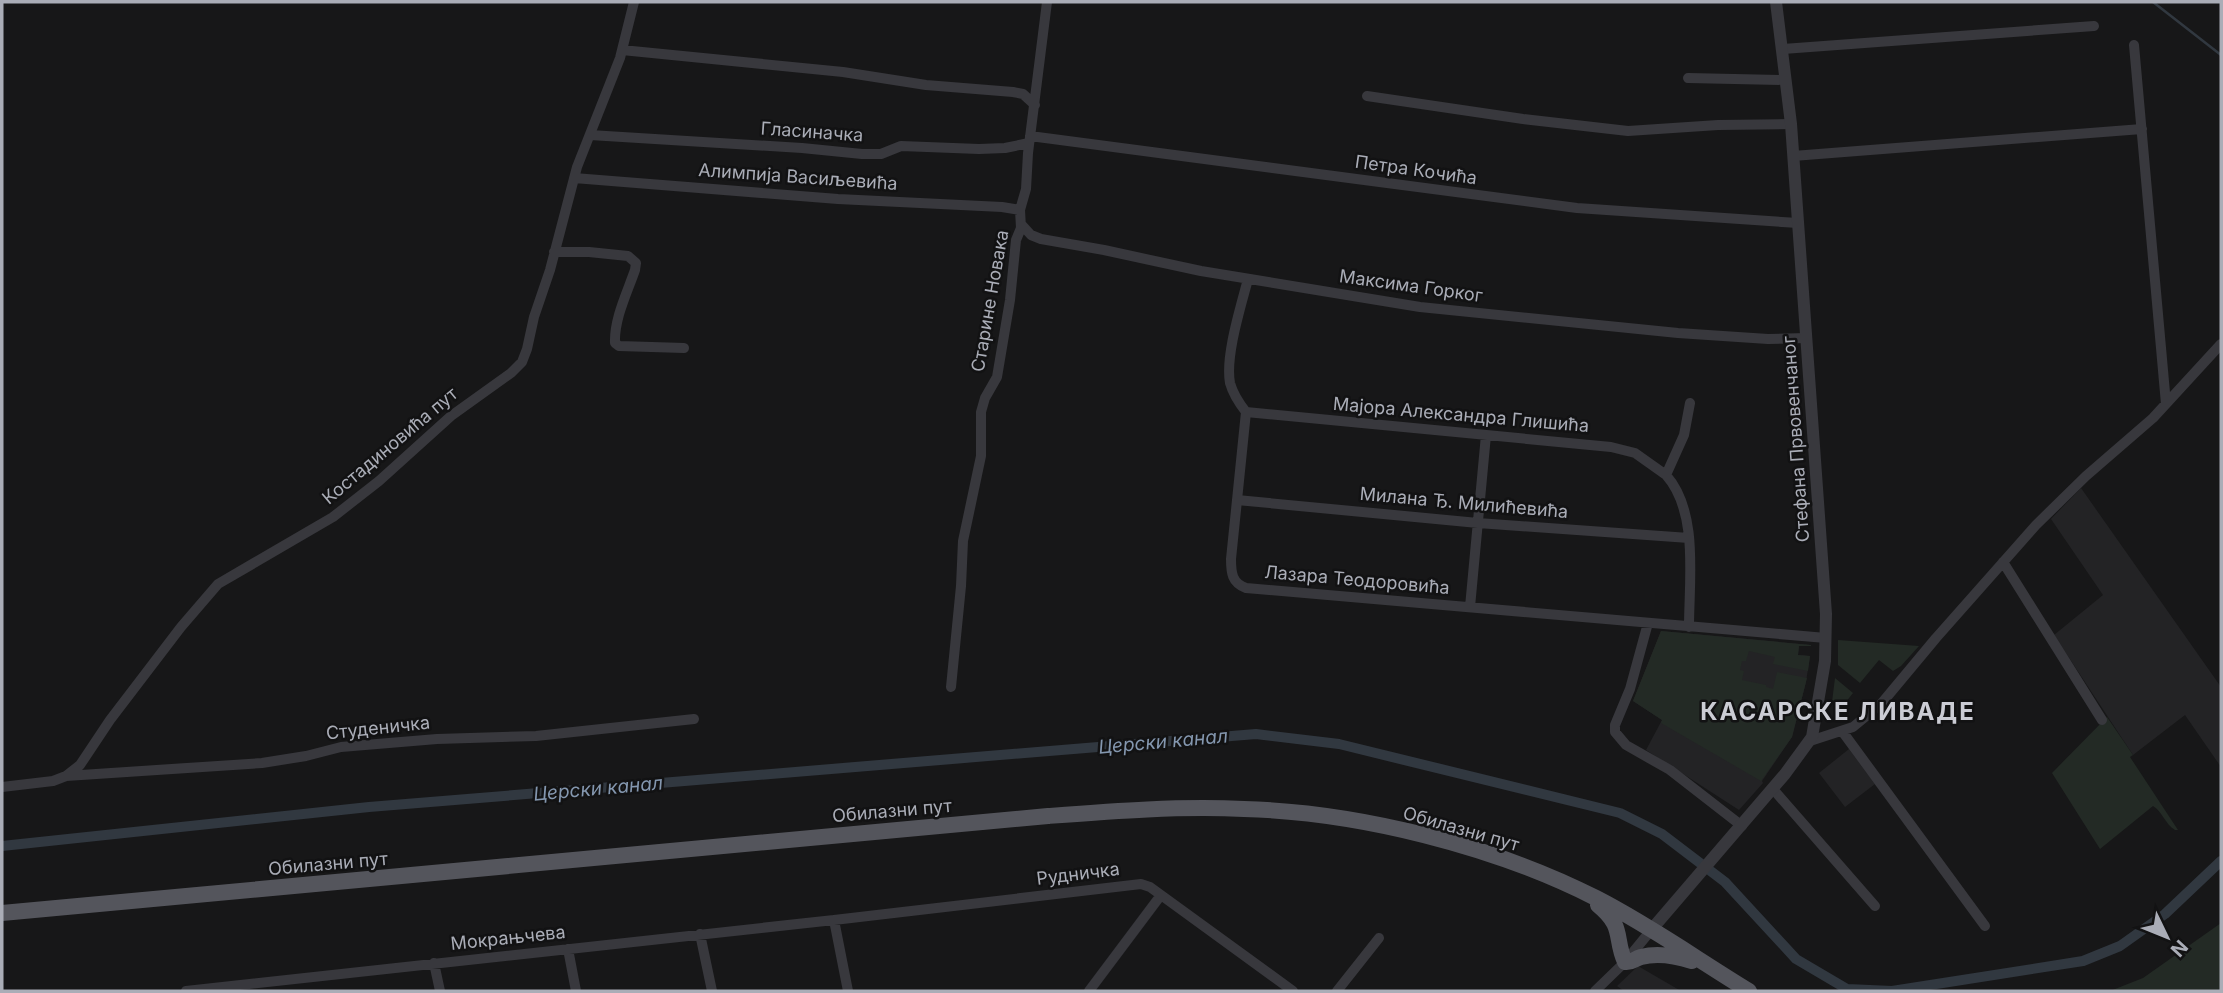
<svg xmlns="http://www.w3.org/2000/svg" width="2223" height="993" font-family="Inter,sans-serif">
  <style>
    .built { fill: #232325 }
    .green { fill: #232a25 }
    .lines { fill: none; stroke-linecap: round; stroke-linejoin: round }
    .stream { stroke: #313840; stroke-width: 2.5 }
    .canal { stroke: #313840; stroke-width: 10 }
    .minor { stroke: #38383d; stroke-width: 10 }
    .tertiary { stroke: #38383d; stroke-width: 12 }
    .primary { stroke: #54555c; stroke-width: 16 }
    .labels { text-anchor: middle; stroke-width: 5; stroke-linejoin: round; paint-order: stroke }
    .street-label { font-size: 18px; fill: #aaadb7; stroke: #121213 }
    .water-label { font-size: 19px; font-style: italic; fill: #8497af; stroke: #121213 }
    .district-label { font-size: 24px; font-weight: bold; letter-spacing: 2px; fill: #cbccd4; stroke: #121213 }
  </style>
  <rect width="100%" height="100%" fill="#171718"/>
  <path class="built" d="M2081,488L2221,687V767L2185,715L2133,755L2054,635L2103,595L2051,519Z
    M1661,631L1811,645V646H1799L1798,655L1810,656L1806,682L1792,737L1762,781L1763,783L1739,810L1646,750L1662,720L1633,701Z
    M1849,749L1875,784L1845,807L1819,773Z
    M1638,966L1681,991H1624L1617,986Z"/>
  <path class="green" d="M1661,631L1811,645V646H1799L1798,655L1810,656L1808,671L1773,664L1775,657L1749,651L1746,661H1742L1740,670L1744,671L1742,680L1766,685V687L1773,689L1777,672L1807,678L1792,737L1761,781L1661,723L1662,720L1633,701Z
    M1838,640L1919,646L1901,666L1893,671L1879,660L1860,683L1838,665Z
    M1835,678L1853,693L1842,707L1832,702Z
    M2107,717L2133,755L2130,757L2178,830H2175C2165,824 2162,811 2153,806L2100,849L2052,773Z
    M2221,923V991H2110L2143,978Z"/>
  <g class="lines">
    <path class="stream" d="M2153,2L2221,55"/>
    <path class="canal" d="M2,846L369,807L1256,734L1339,744L1620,813L1662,834L1725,882L1796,959L1847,989L1892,991L2083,961L2120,946L2165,914L2221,861"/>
    <path class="minor" d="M2134,45L2166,404
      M1783,49L2094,26
      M622,50L843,72L926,85L1013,92L1023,94L1035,105
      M1688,78L1786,80
      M1367,96L1523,119L1628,131L1718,125L1791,124
      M590,135L802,148L862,154H881L901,146L979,149L1005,148L1029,143
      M1030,136L1577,208L1798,223
      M1793,156L2142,129
      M574,178L838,199L1002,207L1020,210
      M1021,224L1031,235L1041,239L1104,250L1201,271L1420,307L1678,333L1768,339L1806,338
      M554,252H589L628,256L636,263L635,270C627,293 614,319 615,343L619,346L684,348
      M1246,412L1231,559C1231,573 1232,583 1246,588L1826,638
      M1246,412L1611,447L1635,453L1666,475
      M1246,412C1239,403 1233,394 1230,383C1225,356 1241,306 1248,279
      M1237,500L1478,523L1689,538
      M2003,562L2102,720
      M1470,607L1486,435
      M1648,623L1630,689L1615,725V732L1626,745L1670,770L1742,826
      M1689,627C1689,580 1699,512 1666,475L1684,435L1690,403
      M951,687L961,586L963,541L981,456V412L985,398L997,377L1010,300L1016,240L1021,228L1020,210L1026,189L1028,153L1047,2
      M1842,731L1985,926
      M1810,741L1853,727L1881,704L1936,638L2036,525L2086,476L2153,418L2221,344
      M66,776L262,763L306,756L341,747L437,739L536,736L694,719
      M2,787L53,781L66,776L80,765L110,720L181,627L218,584L333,517L379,481L451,416L511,373L522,362L527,349L534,317L550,270L577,167L620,58L634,2
      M1773,789L1875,906
      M834,920L848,991
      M700,934L712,991
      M568,949L576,991
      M434,963L440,991
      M186,991L834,920L1141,884L1150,887L1293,991
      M1089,991L1161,895
      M1337,991L1379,938
      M1595,991L1625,962L1652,929"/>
    <path class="tertiary" d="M1652,929L1785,774L1812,737L1825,661L1826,614L1791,124L1776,2"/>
    <path class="primary" d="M1598,905C1625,927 1614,938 1625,962C1632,963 1634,959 1641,957C1657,953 1676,956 1692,961
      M2,913L1048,816C1114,811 1179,806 1244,809C1358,812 1494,846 1596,898C1649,925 1698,960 1749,991"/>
  </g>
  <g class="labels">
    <g class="street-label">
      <text transform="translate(812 132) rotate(4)" y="6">Гласиначка</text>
      <text transform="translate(1416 170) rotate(8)" y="6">Петра Кочића</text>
      <text transform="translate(798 177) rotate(4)" y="6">Алимпија Васиљевића</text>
      <text transform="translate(1411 286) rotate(8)" y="6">Максима Горког</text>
      <text transform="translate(990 301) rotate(-80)" y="6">Старине Новака</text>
      <text transform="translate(1461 415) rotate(5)" y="6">Мајора Александра Глишића</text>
      <text transform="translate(1796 439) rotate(-94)" y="6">Стефана Првовенчаног</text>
      <text transform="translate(390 446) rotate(-40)" y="6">Костадиновића пут</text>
      <text transform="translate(1464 503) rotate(5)" y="6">Милана Ђ. Милићевића</text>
      <text transform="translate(1357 580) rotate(5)" y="6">Лазара Теодоровића</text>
      <text transform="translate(378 728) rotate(-6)" y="6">Студеничка</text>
      <text transform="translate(892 811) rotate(-5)" y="6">Обилазни пут</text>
      <text transform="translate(1461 829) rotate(16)" y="6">Обилазни пут</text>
      <text transform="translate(328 864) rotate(-5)" y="6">Обилазни пут</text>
      <text transform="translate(1078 874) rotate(-7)" y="6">Рудничка</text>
      <text transform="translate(508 938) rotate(-6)" y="6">Мокрањчева</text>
    </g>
    <g class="water-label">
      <text transform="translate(1163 741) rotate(-5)" y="7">Церски канал</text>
      <text transform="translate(598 788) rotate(-5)" y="7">Церски канал</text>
    </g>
    <g class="district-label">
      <text x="1838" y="720">КАСАРСКЕ ЛИВАДЕ</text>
    </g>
  </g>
  <rect width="2223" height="993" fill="none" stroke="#aaadb7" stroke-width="7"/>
  <g transform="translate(2167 937) rotate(133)" stroke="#121213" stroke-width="5" paint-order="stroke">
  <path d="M0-5L12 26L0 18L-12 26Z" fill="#aaadb7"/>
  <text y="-10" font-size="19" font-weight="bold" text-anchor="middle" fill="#aaadb7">N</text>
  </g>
</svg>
